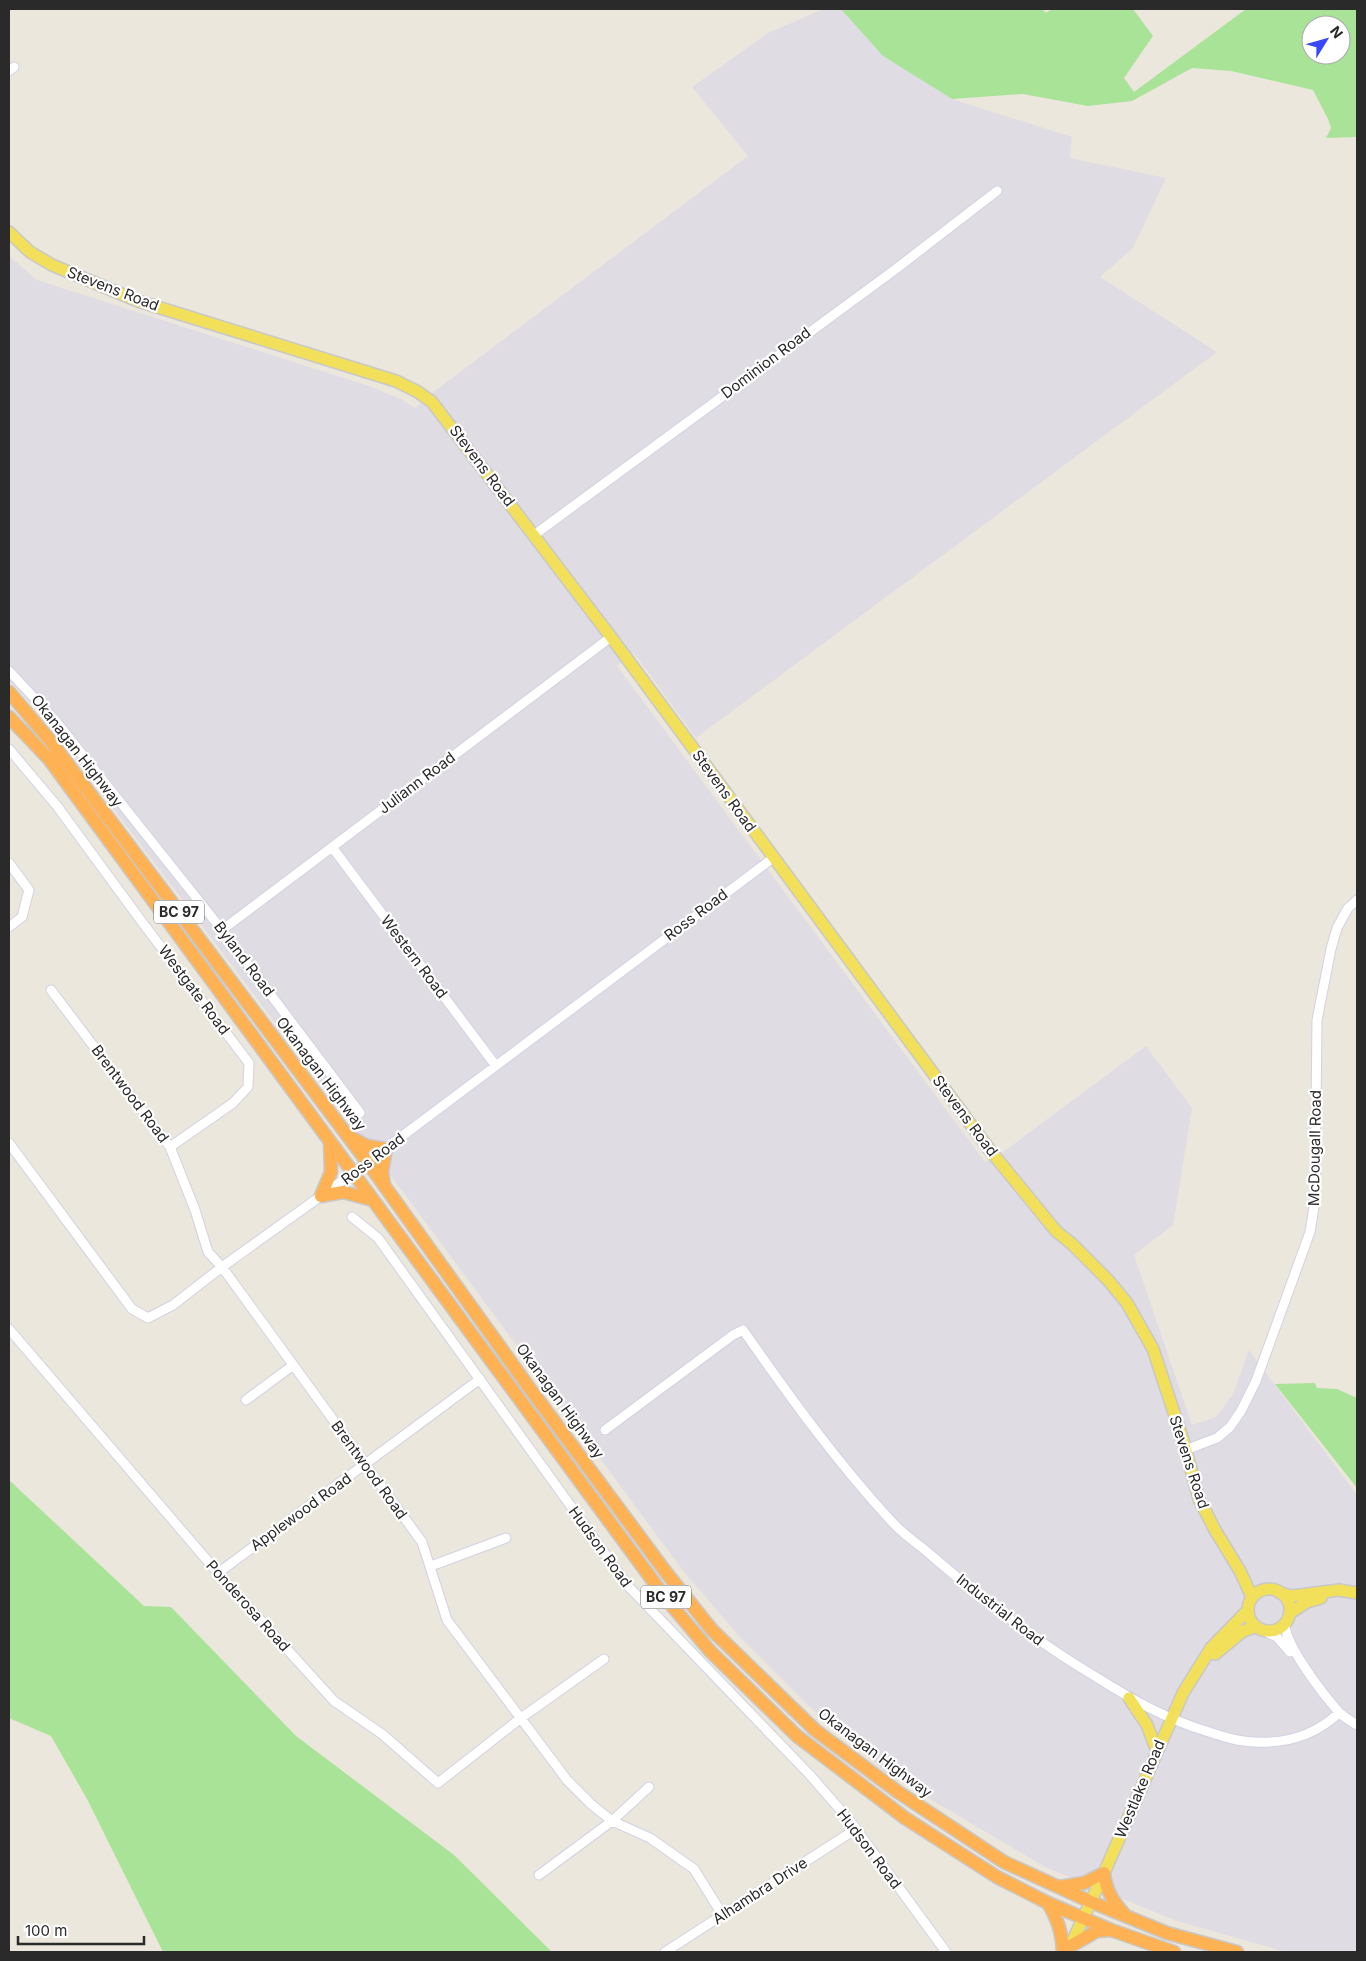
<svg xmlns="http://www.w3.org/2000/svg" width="1366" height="1961" font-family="Inter,sans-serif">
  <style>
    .industrial { fill: #e0dce4 }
    .green { fill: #a8e397; fill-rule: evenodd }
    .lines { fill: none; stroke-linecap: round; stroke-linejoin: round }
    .minor-casing { stroke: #d1d2e3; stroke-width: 11 }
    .major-casing { stroke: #c8c8c8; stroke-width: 14 }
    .highway-casing { stroke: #c8c8c8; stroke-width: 15 }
    .minor { stroke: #fff; stroke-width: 9 }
    .major { stroke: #f2e05b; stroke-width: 11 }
    .highway { stroke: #ffb254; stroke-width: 12 }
    .labels { text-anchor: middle; stroke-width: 4.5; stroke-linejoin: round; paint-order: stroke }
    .shield { fill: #fff; stroke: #6a6a6a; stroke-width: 1 }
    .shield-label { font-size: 14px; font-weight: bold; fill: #2a2a2a }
    .street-label { font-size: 15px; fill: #2a2a2a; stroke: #fff }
  </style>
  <rect width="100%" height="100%" fill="#ece7dc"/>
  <path class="industrial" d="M824,9L843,10L883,56L952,99L1072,137L1070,158L1166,178L1133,248L1100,277L1217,352L696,738L634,653L617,666L985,1162L1003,1152L1146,1046L1192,1108L1173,1225L1134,1255L1192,1425L1216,1417L1233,1394L1249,1350L1357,1495V1952H1286L1177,1921L1045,1867L886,1773L809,1706L739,1636L684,1572L412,1204L51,726L9,680V256L37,280L366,385L401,399L415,408L436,390L748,156L692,87L768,33Z"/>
  <path class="green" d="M841,9H1042L1046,13L1052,9H1133L1153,36L1124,78L1134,92L1246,9H1357V137L1326,138L1331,128L1328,119L1313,90L1231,71L1192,68L1132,101L1088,106L1023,94L952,99L883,56ZM1311,25H1341V55H1311Z
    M1315,1383L1317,1388L1337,1389L1357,1398V1488L1275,1384Z
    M9,1480L144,1606L171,1607L296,1736L454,1855L552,1952H163L87,1799L51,1736L9,1718Z"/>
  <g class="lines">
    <g class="minor-casing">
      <path id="minor" d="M9,71L14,67
        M534,535L897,268L997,191
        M9,671L55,720L222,930L360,1113
        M9,749L57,806L142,922L249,1063L248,1087L233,1103L170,1147
        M332,847L496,1066
        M9,863L29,890L22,917L9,927
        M222,930L611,637
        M51,990L170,1147L195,1210L208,1252L222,1267L422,1542L447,1620L567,1780L592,1805L612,1821L650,1838L694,1869L722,1914
        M9,1143L132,1309L148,1318L173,1305L222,1267L353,1173L773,858
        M352,1217L378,1238L629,1587L809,1774L851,1822L946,1952
        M9,1329L218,1573L334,1701L382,1734L438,1783L521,1718L604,1659
        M246,1400L292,1366
        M605,1430L733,1335L743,1330C790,1397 838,1464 894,1524C905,1536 920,1545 932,1556C984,1601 1037,1642 1096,1677C1131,1699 1166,1719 1206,1731C1221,1736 1239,1742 1255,1742C1288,1744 1315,1735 1339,1713
        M1185,1450L1217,1438L1230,1427L1241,1411L1256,1381L1310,1232L1315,1201L1317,1020L1331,949L1337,928L1348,908L1357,900
        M431,1566L506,1538
        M218,1573L480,1379
        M1285,1624C1285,1645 1323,1694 1338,1711C1343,1717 1351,1721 1357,1725
        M1266,1632L1277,1637L1290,1652
        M539,1875L612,1821L649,1787
        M665,1952L856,1829"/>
    </g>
    <g class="major-casing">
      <path id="major" d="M9,232L30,252L52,265L138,301L396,381L418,392L432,402L611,637L989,1149L1056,1231L1072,1244L1108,1280L1127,1303L1153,1349L1183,1440L1199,1499L1215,1530L1240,1571L1252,1597
        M1248 1610a21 21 0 1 1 42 0a21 21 0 1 1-42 0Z
        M1280,1593L1292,1596L1339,1590L1357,1593
        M1290,1613L1307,1602L1321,1598
        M1215,1654L1243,1631L1255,1627
        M1129,1698L1147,1725L1157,1751
        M1068,1951L1104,1873L1183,1693L1211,1648L1247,1611"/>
    </g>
    <g class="highway-casing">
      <path id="highway" d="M9,692L49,739L368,1163L528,1386L665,1571L712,1630L815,1730L898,1792L1004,1862L1089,1901L1167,1933L1237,1952
        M9,717L49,759L667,1600L710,1651L797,1736L905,1818L997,1877L1048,1903L1111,1930L1174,1952
        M350,1137L367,1146L386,1149L382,1172L384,1185
        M321,1196L331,1172L330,1142
        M321,1196L343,1192L373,1200
        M1059,1887L1084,1883L1104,1873C1106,1890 1112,1900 1124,1914
        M1048,1903C1058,1920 1062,1933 1063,1952
        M1069,1947L1097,1931L1110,1930"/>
    </g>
    <use href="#minor" class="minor"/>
    <use href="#major" class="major"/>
    <use href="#highway" class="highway"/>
  </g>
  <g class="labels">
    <g class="shield">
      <rect x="154" y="900.5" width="50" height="23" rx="4"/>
      <rect x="641" y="1585.5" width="50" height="23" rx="4"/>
    </g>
    <g class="shield-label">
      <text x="179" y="917">BC 97</text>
      <text x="666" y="1602">BC 97</text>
    </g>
    <g class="street-label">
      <text transform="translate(113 289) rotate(21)" y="5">Stevens Road</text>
      <text transform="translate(766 363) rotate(-37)" y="5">Dominion Road</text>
      <text transform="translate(482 466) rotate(53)" y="5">Stevens Road</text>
      <text transform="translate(77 751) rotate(52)" y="5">Okanagan Highway</text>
      <text transform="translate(417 783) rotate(-37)" y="5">Juliann Road</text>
      <text transform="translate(724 791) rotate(54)" y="5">Stevens Road</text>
      <text transform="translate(696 915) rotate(-37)" y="5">Ross Road</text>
      <text transform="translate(414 957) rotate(53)" y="5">Western Road</text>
      <text transform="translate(244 959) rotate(53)" y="5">Byland Road</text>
      <text transform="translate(194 990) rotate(53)" y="5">Westgate Road</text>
      <text transform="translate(321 1074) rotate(53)" y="5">Okanagan Highway</text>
      <text transform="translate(130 1094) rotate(53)" y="5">Brentwood Road</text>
      <text transform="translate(965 1116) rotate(53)" y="5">Stevens Road</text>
      <text transform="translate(1315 1148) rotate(-89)" y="5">McDougall Road</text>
      <text transform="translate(373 1159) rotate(-37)" y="5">Ross Road</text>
      <text transform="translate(560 1401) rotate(54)" y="5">Okanagan Highway</text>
      <text transform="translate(1189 1462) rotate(72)" y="5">Stevens Road</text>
      <text transform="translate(369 1470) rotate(54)" y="5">Brentwood Road</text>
      <text transform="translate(301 1512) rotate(-36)" y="5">Applewood Road</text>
      <text transform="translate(600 1547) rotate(54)" y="5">Hudson Road</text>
      <text transform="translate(248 1606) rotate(48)" y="5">Ponderosa Road</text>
      <text transform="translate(1000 1610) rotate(38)" y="5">Industrial Road</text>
      <text transform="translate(875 1753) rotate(37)" y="5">Okanagan Highway</text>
      <text transform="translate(1140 1789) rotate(-67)" y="5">Westlake Road</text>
      <text transform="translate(869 1849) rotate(53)" y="5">Hudson Road</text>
      <text transform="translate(760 1891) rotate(-33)" y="5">Alhambra Drive</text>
    </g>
  </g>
  <rect width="1366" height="1961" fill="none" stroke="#2a2a2a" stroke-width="20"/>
  <g transform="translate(1326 40) rotate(53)"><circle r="24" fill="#ffffff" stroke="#aaaaaa"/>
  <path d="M0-4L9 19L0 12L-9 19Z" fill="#3a47fb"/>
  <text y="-8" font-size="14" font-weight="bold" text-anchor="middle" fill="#2a2a2a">N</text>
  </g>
  <path d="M18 1936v8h126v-8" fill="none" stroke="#2a2a2a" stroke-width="2.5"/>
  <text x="25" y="1936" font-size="15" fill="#2a2a2a" stroke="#ffffff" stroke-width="4" paint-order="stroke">100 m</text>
</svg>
